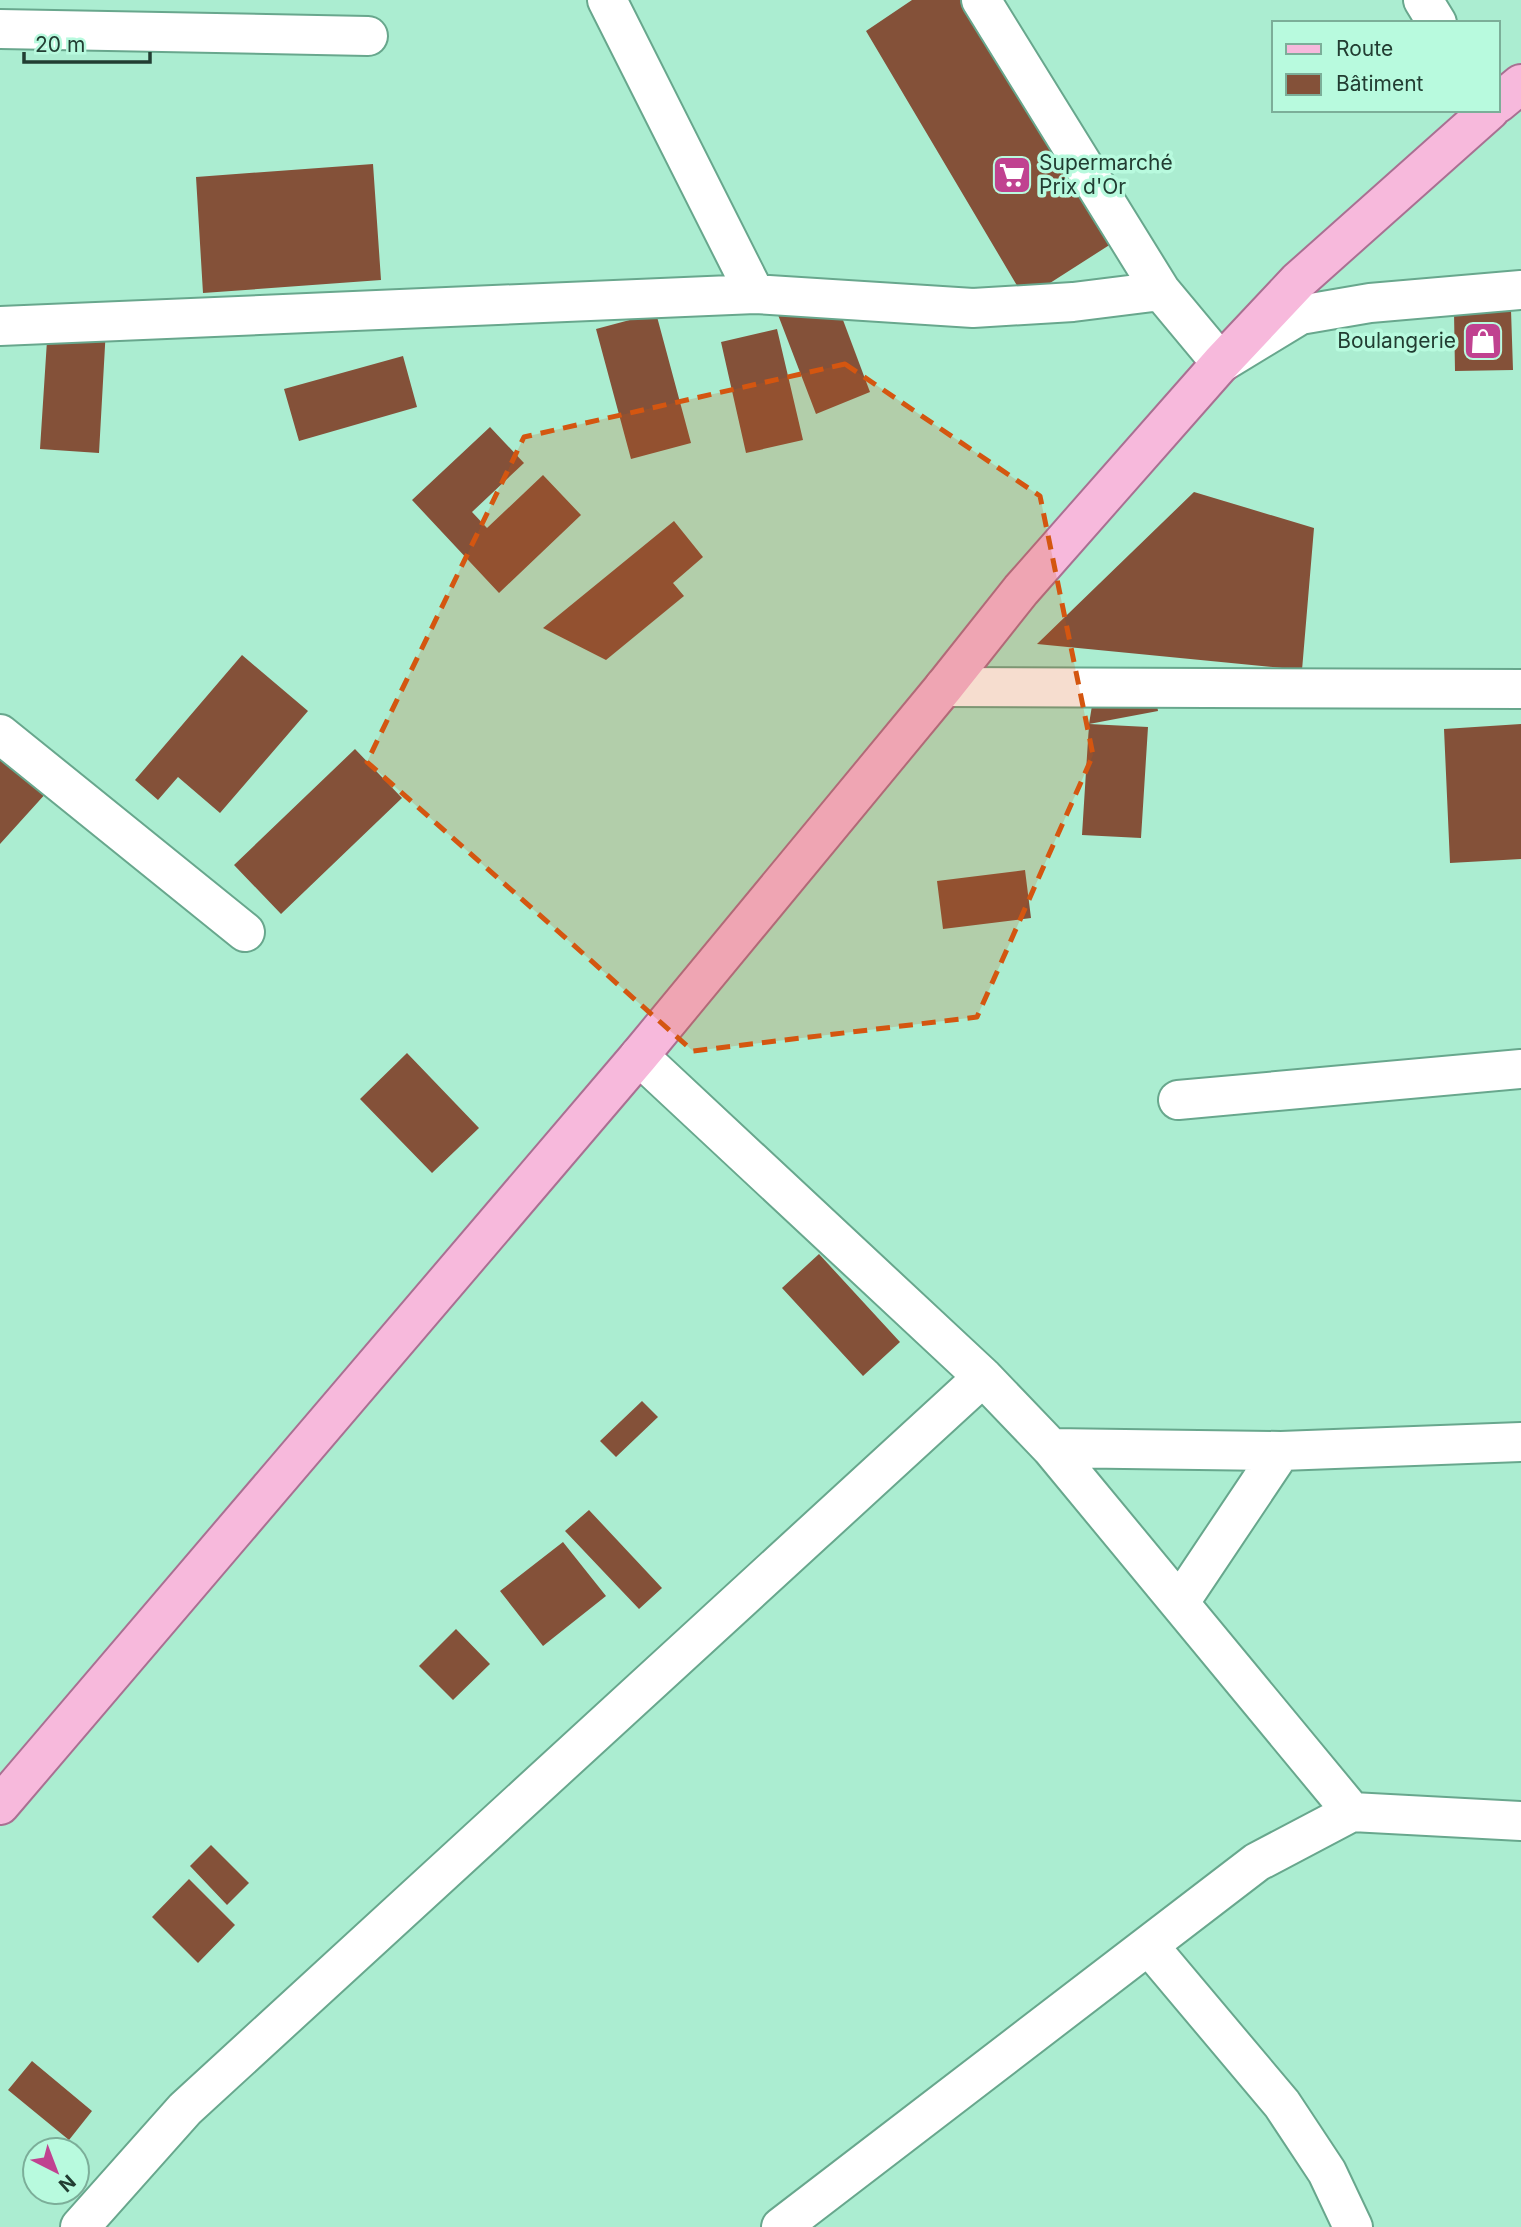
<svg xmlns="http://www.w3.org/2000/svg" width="1521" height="2227" font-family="Inter,sans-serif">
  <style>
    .building { fill: #845139 }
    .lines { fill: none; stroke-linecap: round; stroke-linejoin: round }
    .minor-casing { stroke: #68a78d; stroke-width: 42 }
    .major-casing { stroke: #a97092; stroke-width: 42 }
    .minor { stroke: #fff; stroke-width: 38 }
    .major { stroke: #f7b9dc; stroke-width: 38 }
    .marked { fill: #d45610; fill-opacity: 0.2; stroke: #d45610; stroke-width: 5; stroke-dasharray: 14 9; stroke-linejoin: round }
    .labels { text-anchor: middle; stroke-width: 7; stroke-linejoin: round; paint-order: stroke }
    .poi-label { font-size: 21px; fill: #223d32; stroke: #b8fade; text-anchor: start }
  </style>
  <rect width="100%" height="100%" fill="#abedd1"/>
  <path class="building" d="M912,0H968L1111,244L1025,299L866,31Z
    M373,164L381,280L203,293L196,177Z
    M775,307L840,312L870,392L816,414Z
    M1511,310L1513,370L1455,371L1454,312Z
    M656,313L691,443L631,459L596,329Z
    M48,325L106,328L99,453L40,449Z
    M777,329L803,440L746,453L721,342Z
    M403,356L417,407L299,441L284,389Z
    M490,427L524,463L472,512L487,528L543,475L581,515L499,593L412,500Z
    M1194,492L1314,528L1302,670L1037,644Z
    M674,521L703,557L673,583L684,596L606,660L543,628Z
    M242,655L308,711L220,813L178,777L158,800L135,780Z
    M1098,669L1151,670L1158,711L1089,724Z
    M1089,724L1148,727L1141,838L1082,835Z
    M1521,724V859L1450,863L1444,729Z
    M0,734L57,781L0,844Z
    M355,749L402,798L281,914L234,865Z
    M1025,870L1031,918L943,929L937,881Z
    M407,1053L479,1128L432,1173L360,1099Z
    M819,1254L900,1342L863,1376L782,1288Z
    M642,1401L658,1417L616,1457L600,1441Z
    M589,1510L662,1588L639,1609L565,1531Z
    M563,1542L606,1596L543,1646L500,1591Z
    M456,1629L490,1664L453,1700L419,1666Z
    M211,1845L249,1883L227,1905L190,1866Z
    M189,1879L235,1925L198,1963L152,1917Z
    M32,2061L92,2111L69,2140L8,2090Z"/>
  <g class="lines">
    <g class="minor-casing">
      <path id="minor" d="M607,0L755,294
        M981,0L1161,291L1221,363L1300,315L1370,303L1521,290
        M1423,0L1437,23
        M0,29L368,36
        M0,326L755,294L973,308L1073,302L1161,291
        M944,687L1521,689
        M0,734L245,932
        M639,1056L983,1377L1051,1448L1352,1812
        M1178,1100L1521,1069
        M1051,1448L1281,1451L1521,1442
        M1180,1602L1281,1451
        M1149,1946L1282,2104L1327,2172L1353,2227
        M80,2227L185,2109L983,1377
        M781,2227L1257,1862L1352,1812L1521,1821"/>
    </g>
    <g class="major-casing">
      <path id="major" d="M1498,103L1521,84
        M0,1805L639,1056L944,687L1021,590L1221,363L1298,281L1490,110"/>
    </g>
    <use href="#minor" class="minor"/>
    <use href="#major" class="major"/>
  </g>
  <path class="marked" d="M845,364L1040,496L1093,755L977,1017L693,1051L367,762L524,437Z"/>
  <defs>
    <g id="supermarket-square" transform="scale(2.0125)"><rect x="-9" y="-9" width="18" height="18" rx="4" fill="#c04290" stroke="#b8fade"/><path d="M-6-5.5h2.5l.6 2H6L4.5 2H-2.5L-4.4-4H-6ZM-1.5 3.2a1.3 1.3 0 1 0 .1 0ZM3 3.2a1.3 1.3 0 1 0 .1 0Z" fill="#fff"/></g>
    <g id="shop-square" transform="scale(2.0125)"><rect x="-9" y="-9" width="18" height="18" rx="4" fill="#c04290" stroke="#b8fade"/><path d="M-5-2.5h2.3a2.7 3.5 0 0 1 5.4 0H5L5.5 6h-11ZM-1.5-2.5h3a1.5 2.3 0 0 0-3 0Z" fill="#fff"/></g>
  </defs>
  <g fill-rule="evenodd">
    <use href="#supermarket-square" x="1012" y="175"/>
    <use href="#shop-square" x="1483" y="341"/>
  </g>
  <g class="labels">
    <g class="poi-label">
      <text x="1039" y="170">Supermarché<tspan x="1039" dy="24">Prix d'Or</tspan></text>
      <text x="1456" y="348" text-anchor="end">Boulangerie</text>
    </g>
  </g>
  <rect x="1272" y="21" width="228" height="91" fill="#b8fade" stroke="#7cae99" stroke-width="2"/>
  <rect x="1286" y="44" width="35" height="10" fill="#f7b9dc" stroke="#7cae99" stroke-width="2"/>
  <text x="1336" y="56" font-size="21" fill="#223d32">Route</text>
  <rect x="1286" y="74" width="35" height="21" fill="#845139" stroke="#7cae99" stroke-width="2"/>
  <text x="1336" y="91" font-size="21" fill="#223d32">Bâtiment</text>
  <g transform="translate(56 2171) rotate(138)"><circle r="33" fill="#b8fade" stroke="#7cae99" stroke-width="2"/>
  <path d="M0-5L12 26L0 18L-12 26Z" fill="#c04290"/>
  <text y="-10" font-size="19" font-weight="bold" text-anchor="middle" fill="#223d32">N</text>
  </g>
  <path d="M24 52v10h126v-10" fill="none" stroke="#223d32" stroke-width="3.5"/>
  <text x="35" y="52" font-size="21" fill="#223d32" stroke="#b8fade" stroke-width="5" paint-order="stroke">20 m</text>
</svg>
